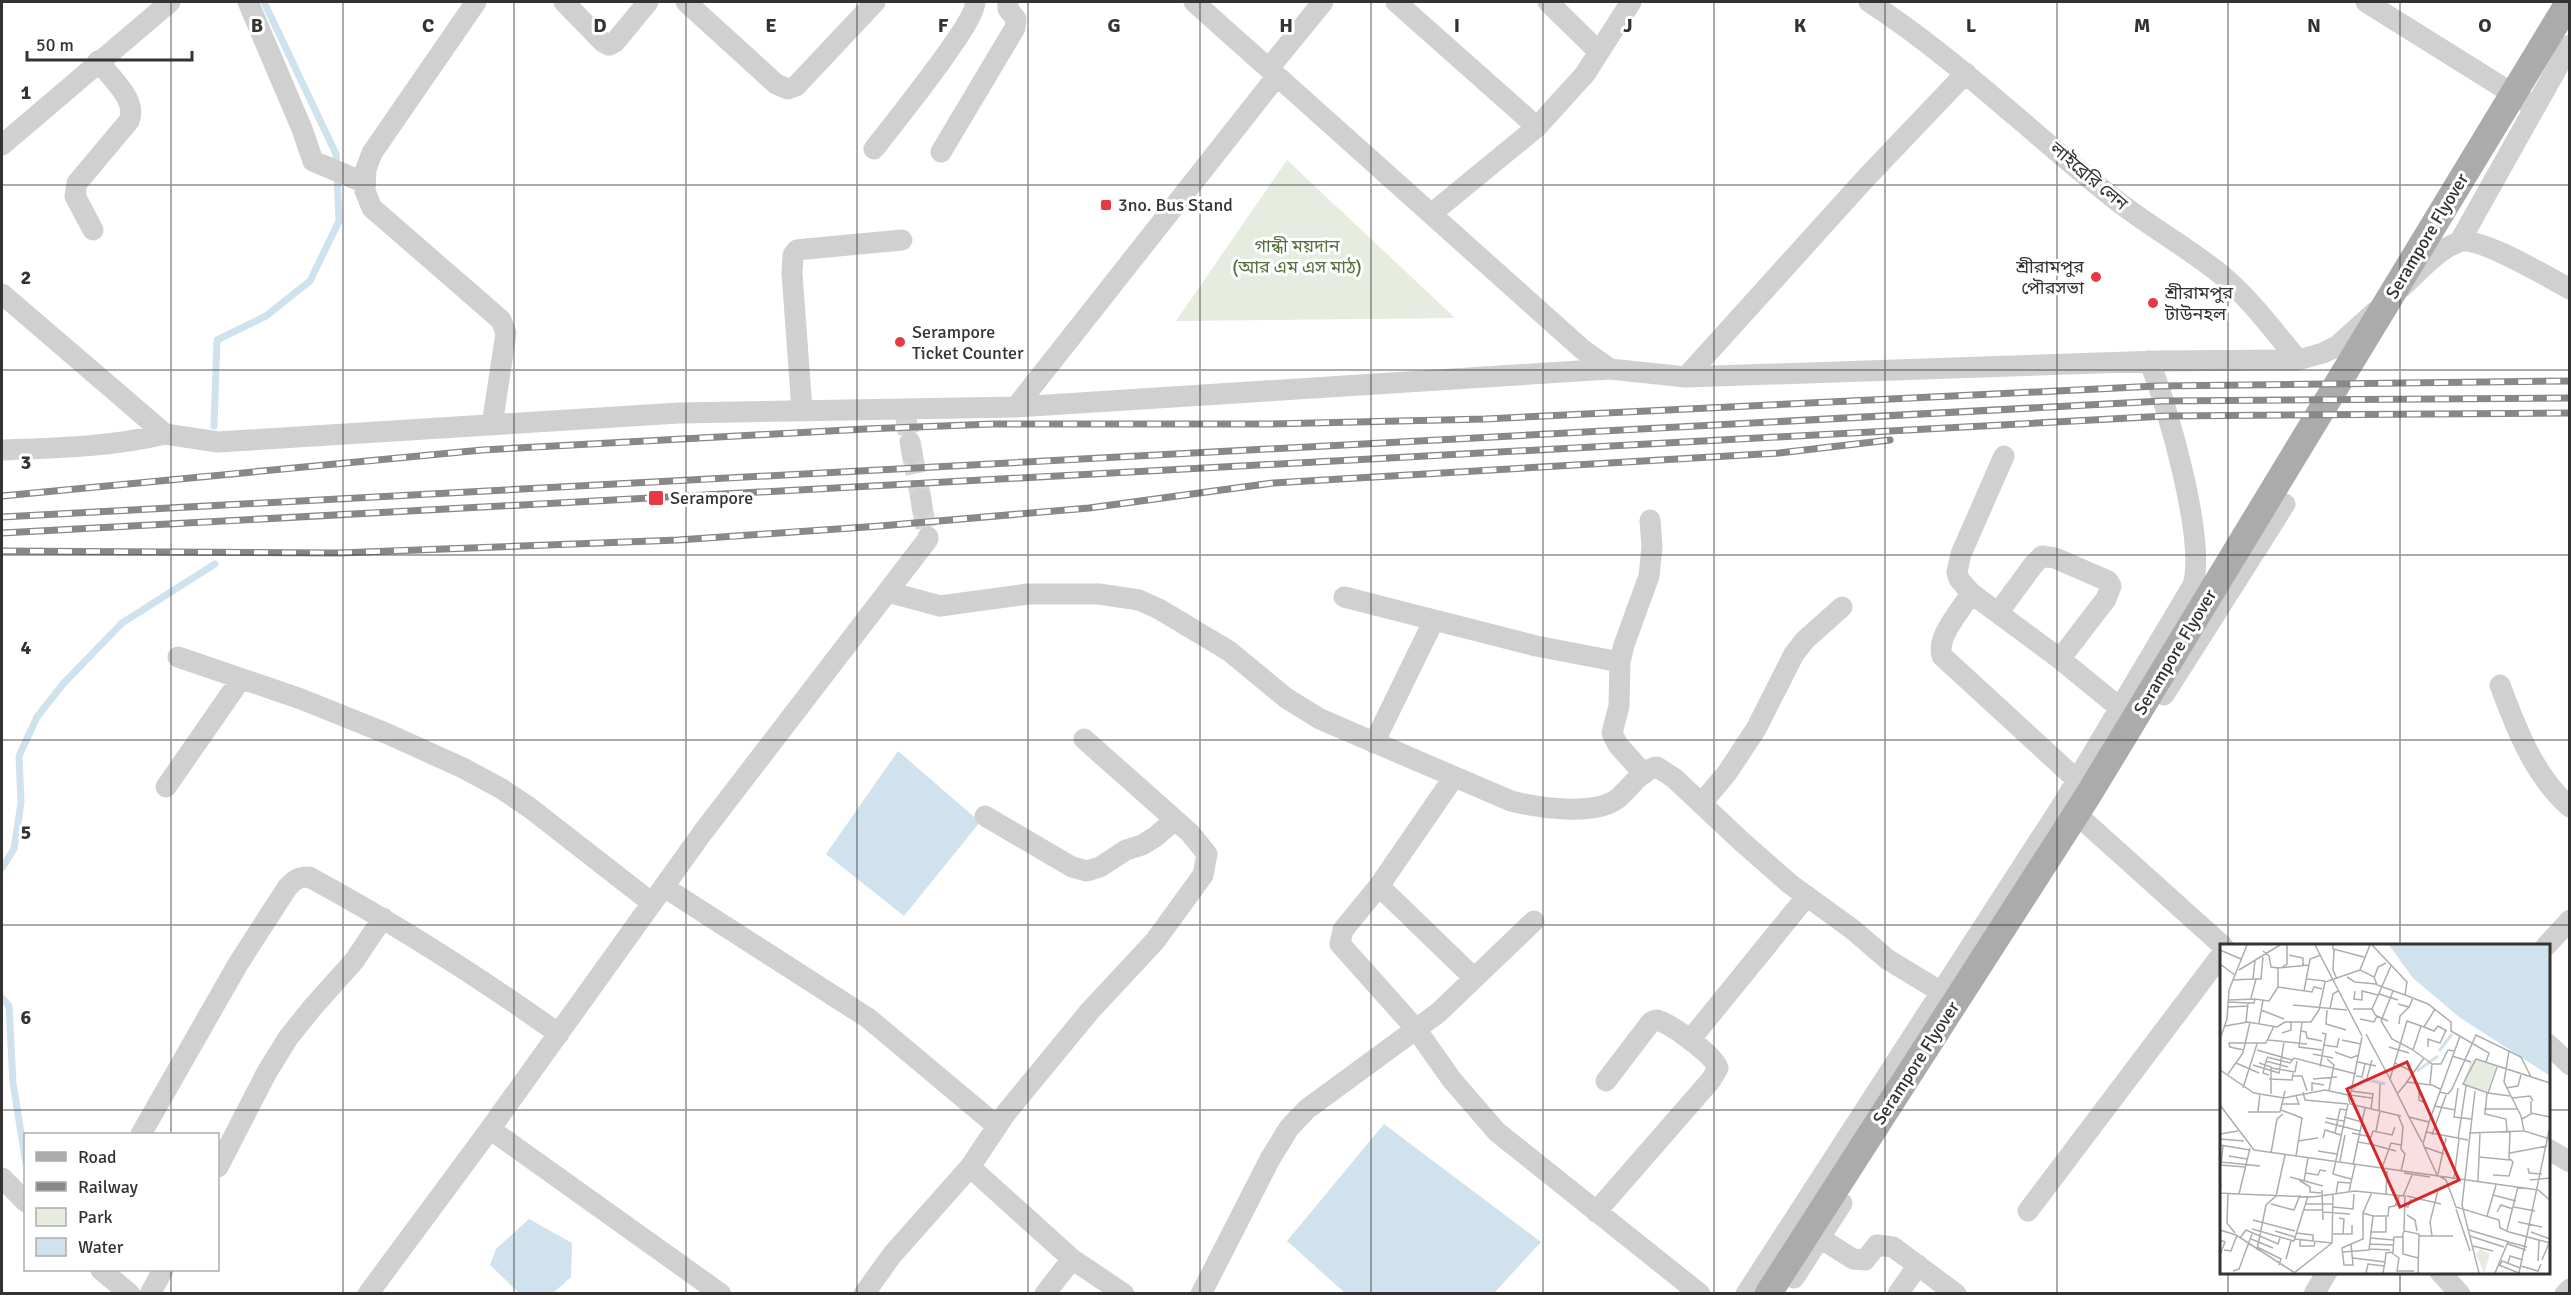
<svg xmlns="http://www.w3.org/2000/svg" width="2571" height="1295" font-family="Signika,'Noto Sans Bengali',sans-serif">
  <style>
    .green { fill: #e6ecdf }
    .water { fill: #cfe2ee }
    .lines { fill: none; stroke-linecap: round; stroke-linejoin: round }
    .stream { stroke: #cfe2ee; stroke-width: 7 }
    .minor-tunnel { stroke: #d6d6d6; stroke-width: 21; stroke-dasharray: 21 10; stroke-linecap: butt }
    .minor { stroke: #d0d0d0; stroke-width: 21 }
    .major { stroke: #ababab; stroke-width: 27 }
    .rail-casing { stroke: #888; stroke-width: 7 }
    .rail { stroke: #fff; stroke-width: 4.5; stroke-dasharray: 14; stroke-linecap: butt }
    .grid { fill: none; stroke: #333; stroke-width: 1.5; stroke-opacity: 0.55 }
    .poi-dot { fill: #e63946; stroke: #fff; stroke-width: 2 }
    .labels { text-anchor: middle; stroke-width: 6; stroke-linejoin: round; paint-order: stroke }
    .street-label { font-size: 18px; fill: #333; stroke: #fff }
    .poi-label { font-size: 18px; fill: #333; stroke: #fff; text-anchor: start }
    .park-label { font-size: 18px; fill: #56703f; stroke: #fff }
    .inset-river { fill: none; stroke: #cfe2ee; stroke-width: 3 }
    .inset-road { fill: none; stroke: #adadad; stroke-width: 1.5 }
    .view { fill: #d62828; fill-opacity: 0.15; stroke: #d62828; stroke-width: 3 }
    .inset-edge { fill: none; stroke: #333; stroke-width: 3 }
    .grid-label { font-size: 20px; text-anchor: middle; font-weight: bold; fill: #333; stroke: #fff; stroke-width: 6; stroke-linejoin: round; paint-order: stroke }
  </style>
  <rect width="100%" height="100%" fill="#fff"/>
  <path class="green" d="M1287,160L1455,318L1176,321Z"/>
  <path class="water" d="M898,751L980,822L904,916L826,854Z
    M1384,1124L1541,1242L1494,1293H1345L1287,1241Z
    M529,1219L572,1243L571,1277L553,1293H519L490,1265L496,1249Z"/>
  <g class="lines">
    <path class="stream" d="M214,426L217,340L266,316L310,281L339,221L336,154L264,2
      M2,868L14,849L21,803L19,756L37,717L63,684L122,623L215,564
      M2,998L9,1006L13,1083L26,1164"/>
    <path class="minor-tunnel" d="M905,413L910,442
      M912,453L921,499
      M922,507L928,537"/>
    <path class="minor" d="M248,2L302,129L313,161L365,183
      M476,2L372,153L366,169L365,191L372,208L501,320L506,333L492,425
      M564,2L603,42L609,45L615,42L648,2
      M686,2L776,84L788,89L796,86L875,2
      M1396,2L1537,127
      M1548,2L1599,52
      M1869,2C1960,61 2036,138 2121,204C2153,228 2187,248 2218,272C2249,297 2273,330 2298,360
      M2366,2L2526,102
      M1269,68L1323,2
      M1277,76L1582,349L1610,369L1686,377L2159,361L2298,360L2323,353L2337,346L2376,311
      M2,145L170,2
      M874,149C890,128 977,21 975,2
      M941,152L1015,28L1016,19L1008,9V2
      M1431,214L1537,127L1585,74L1631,2
      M93,230L75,196L77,183L129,121C138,100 110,77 98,61
      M2460,241L2570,45
      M2401,288C2418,273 2438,249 2459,242C2478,235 2549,278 2570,289
      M2,294L165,434L218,442L679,413L1016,407L1277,76L1194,2
      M1686,377L1865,179L1966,73
      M1016,407L1610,369
      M802,410L792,273L793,255L797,250L806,249L902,240
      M910,442L912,453
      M2,450C57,448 111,447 165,434
      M2004,456L1961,554L1957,572L1959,579L1971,593L2060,659L2120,708
      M921,499L922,507
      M888,592L940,606L1028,594H1099L1139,600L1159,609L1229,651L1286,698L1320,719L1511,801C1538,808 1594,816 1617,799C1629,790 1641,769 1657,767L1674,778L1740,840L1790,884L1852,929L1887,959L1941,992
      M1971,593C1961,611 1936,636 1942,656L2077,780
      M1344,597L1536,646L1620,662
      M1998,613L2034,564L2042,556L2055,558L2108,581L2111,586L2106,599L2060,659
      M178,657L301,699L388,734L463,768L502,789L530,808L652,903
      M2500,685C2516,728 2534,776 2570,807
      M2164,695L2285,504
      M1374,743L1434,620
      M1644,774L1618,745L1612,733L1619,706L1620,662L1624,645L1649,576L1652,547L1650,520
      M1454,777L1379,886L1343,930L1340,944L1416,1029L1452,1080L1497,1132L1700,1294
      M166,787L241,679
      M1701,804L1727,773L1756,729L1794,654L1805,640L1842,607
      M985,816L1072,867L1087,871L1100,867L1126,850L1142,845L1155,837L1175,820
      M2084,821L2223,946
      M1379,886L1474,978
      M664,887L868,1018L997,1126
      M2546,946L2570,920
      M1690,1040L1807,896
      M2548,1044L2570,1065
      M490,1129L721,1294
      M141,1134L238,964L287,888C294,880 298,877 309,877C396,924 479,977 559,1034
      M2548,1149L2570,1162
      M218,1167L267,1072L288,1038L312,1008L354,961L383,918
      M2,1178L26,1202
      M2028,1211L2222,954
      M1596,1212L1711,1080L1718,1068C1715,1056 1668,1021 1656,1020L1651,1022L1606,1081
      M1820,1238L1853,1259L1865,1260L1877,1245L1893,1247L1956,1294
      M1072,1259L1124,1294
      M101,1270L130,1294
      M2440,1272L2460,1294
      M1794,1278L1842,1203
      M150,1294L163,1270
      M368,1294L490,1129L703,832L928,539V537
      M864,1294L892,1255L970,1167
      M1045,1294L1072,1259L970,1167L1006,1113L1089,1012L1155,941L1203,875L1207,854L1190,833L1084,739
      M1201,1294L1270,1159L1289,1128L1307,1109L1438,1013L1534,921
      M1746,1294L2064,802L2193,585C2206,541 2168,406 2149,361
      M1898,1294L1918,1265
      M2314,1294L2327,1272
      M2565,1294L2570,1289"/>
    <path class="major" d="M1768,1294L2087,797L2569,2"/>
    <g class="rail-casing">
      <path id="rail" d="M2,496L482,450L865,429L993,424H1267L1485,419L2157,386L2570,381
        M2,517L2162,401L2570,398
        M2,533L2166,416L2570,413
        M2,551L338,553L678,540L880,526L1089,508L1273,483L1779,453L1890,440"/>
    </g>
    <use href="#rail" class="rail"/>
  </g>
  <path class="grid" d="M171,2V1134M343,2V1294M514,2V1294M686,2V1294M857,2V1294M1028,2V1294M1200,2V1294M1371,2V1294M1543,2V1294M1714,2V1294M1885,2V1294M2057,2V1294M2228,2V946M2400,2V946M2,185H2570M2,370H2570M2,555H2570M2,740H2570M2,925H2570M2,1110H2222M2548,1110H2570M171,1270V1294M2228,1272V1294M2400,1272V1294"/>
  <g class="poi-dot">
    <rect x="1100" y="199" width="12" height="12" rx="3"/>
    <circle cx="2096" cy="277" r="6"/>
    <circle cx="2153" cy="303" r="6"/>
    <circle cx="900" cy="342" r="6"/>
    <rect x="648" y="490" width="16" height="16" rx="3"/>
  </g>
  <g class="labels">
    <g class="street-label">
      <text transform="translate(2089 176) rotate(40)" y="6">লাইব্রেরি লেন</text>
      <text transform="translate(2427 236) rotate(-59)" y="6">Serampore Flyover</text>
      <text transform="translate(2175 652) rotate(-59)" y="6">Serampore Flyover</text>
      <text transform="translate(1916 1063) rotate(-57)" y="6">Serampore Flyover</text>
    </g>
    <g class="poi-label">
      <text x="1118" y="211">3no. Bus Stand</text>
      <text x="2084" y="273" text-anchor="end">শ্রীরামপুর<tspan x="2084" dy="21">পৌরসভা</tspan></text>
      <text x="2165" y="299">শ্রীরামপুর<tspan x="2165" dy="21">টাউনহল</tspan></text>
      <text x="912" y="338">Serampore<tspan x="912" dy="21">Ticket Counter</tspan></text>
      <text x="670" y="504">Serampore</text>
    </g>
    <g class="park-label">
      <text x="1297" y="252">গান্ধী ময়দান<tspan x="1297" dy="21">(আর এম এস মাঠ)</tspan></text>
    </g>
  </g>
  <g transform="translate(2220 944)">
    <rect width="330" height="330" fill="#fff"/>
    <path d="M255,116L276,122L267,148L243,140L251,117ZM260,305L270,310L264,329L256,310Z" fill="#e6ecdf"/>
    <path d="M169,1H330V132L239,73L193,34Z" fill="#cfe2ee"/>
    <path class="inset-river" d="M245,76L278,1M219,107L232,90M197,127L218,112M132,146L144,135L165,140"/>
    <path class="inset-road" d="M95,1L142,92M113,1V5L144,13M150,1L140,26L154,33L157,41L185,51M152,1L187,38L185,51L208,60L231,78V87L269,109L266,118M0,6L21,15M114,6L113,26L117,35M43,7L49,12L51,23L58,24V43M69,11L83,14V21M35,16L33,35H41L43,13M0,20L15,31M58,24L89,21M61,24L67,20V1M19,26L60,1M127,33L135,38L156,40M154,34L158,23L166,19M87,35L105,37M13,36L33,35M58,43L92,48L94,43L102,45M84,47L90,15L101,11M135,47L134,55L142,56V47L158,51M173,47L161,77L172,95L193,106L201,82M159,50L178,56M31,54L36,35M8,56L35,55M8,58L27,59M178,60L189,63L193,54M73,61L127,66M8,63L28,62M110,65L113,50L118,47M133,65H152M215,65L204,83L187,77L170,135L189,173L209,178L240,92M41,66L64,75M107,66L106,80L126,86M156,72L152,65L171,22M140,75L154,78L157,72L168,77M26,78L28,59H34L35,55L49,57L58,43M82,78L79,103L102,106M39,79L43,56M179,80L180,72L189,63M5,82L28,78L57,83L65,78H91L99,66L105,38L140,26M204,83L214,87L218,82L227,87M81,87L86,88L87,94L102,97M62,89L71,86V77M146,90L170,135M0,95L7,75L9,46L27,1M48,96L87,100M122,96L141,100M103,101L117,103L119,94M169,103L189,109M208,103V95L220,99L226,86M24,106L10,103L9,99H46L54,82M37,106L72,116M193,106L212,120L210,140L220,145M289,107L284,138L301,172L304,187L330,195M115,108L131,114L139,111M93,110L113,114M232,112L251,118M47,113L70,119L74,114L136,130M47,114L43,129L49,131M107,115L114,121L109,146M46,117L68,123M138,118L156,122M16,119L39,129M39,119L51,123V150M175,119L193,128M212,120H221L228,106L234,107M33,121L59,129L64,98M100,123L106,90L102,89M277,123L268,149L243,140L256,115L330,139M51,124L75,128L77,117M0,126L34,149L64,154L105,146L128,151L130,160L181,172M8,130L23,109L30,78M73,132H82L87,147M136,132L142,133L145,120M147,134L152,116M49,135L72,136L73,129M93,135L117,133M186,139L204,114M199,142V156L205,159M23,144L37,100M238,144L234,173L251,175M286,144L298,142L301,131M92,147V139L104,141M131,147L153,150L151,165M255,147L242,261L259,329M83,148L85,156L128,160M219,148L228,150L232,145L256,91L301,113L311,133M178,149L187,138L211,141M267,149L265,170L286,175L287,188M268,149L290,152M130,151L152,154M130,153L142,93M292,154L310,152L313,157M62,160H79L76,152M128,160L113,230L131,235M0,161L34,206L318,246L330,256M215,162L235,166M264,165H297M61,166L82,174L76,212M159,167L160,140M28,168H60L65,147M38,168L40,149M311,169L330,173M178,171L183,183L181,205L185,210L181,227M124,173L142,178M189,173L202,198M106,174L124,177M302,175L311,170V157M105,178L140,187M209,178L203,200L217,231L226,236L236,263L279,276L280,284L289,288L330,299M156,187L160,167M206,188L248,196M115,189L120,165L126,166M132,189L151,193L153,187L172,191L175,183M249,189L304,187M0,190L18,187M212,191L226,151M103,194L105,186L121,191M0,195L24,197M238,195L246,142M78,197L98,194M138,198L149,200L151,193M150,200L176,207M0,201L30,206M3,202L1,221L25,223M204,203L224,210M98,207L117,210M51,209L57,175L63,170M290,209L327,202M9,212L27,215M259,213L290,216M120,217L125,191M1,218L40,222M133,221L145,164M162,224L171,199L181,201M308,224L309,229L322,230M86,229L98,231L100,226L106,227M184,229L210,233M218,230L226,194M273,231L289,232L293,218L289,214L290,188M70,233L103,242M234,235L239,195M79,236L90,243V248L101,249M310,236L330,234M84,237L88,214M258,237L260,189M1,239L0,249L19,250L93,253L135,247L183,252L192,231M102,246L103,276M129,247L135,221M8,249L7,279L15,289M19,250L30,204M116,250L118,238L130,239M166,250L167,227M185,251L184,287L199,290L198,329M273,251L296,257M187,252L221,260M51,260L74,266L80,251M86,260H113M176,261L188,263L191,255M113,263L133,265L134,250M294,263L315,267M236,265L250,307M83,266H102M102,268L130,270M277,268L281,261L293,265M187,271L195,276L197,287M153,272H168L169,263L175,262L180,251M267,272L276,241M119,274L124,275L123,290M33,276L75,287M298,278L322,283M32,285L74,297L88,252M0,286L16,291L75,329M249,286L289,298M287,286L298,243M55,287L75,293M150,288H166V273M311,288L330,295M76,289L93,291V297M113,290H132V281M183,292V310L198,314M199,292H233M212,292L210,278L218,246M250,292L284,303M20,294L26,286L58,300L60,294M150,294L174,296M31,295L53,304M75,295L112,299M0,296L5,298L0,311M80,296V302H94L95,298M131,300L122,304L124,321H133L131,300L143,295V269L152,248M150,300L173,301M288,300L306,306M253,302L273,307M37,303L61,315L59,321M149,305L170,306M4,306L11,307L17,291M37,306L46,261L56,252L65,211M123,308L149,306L153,272L143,269M172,309L179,314L177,327H194M133,314L165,318L163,329M66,315L71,297M322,316L329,299M318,317L319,297M165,318L166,309L173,308L174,293H182L184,287M288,319L290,312L303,316M279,321L299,329M280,321L282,317L300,324M301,322L318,327L321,320M13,327L19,325L32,290M74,329L112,299L113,251M146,329L148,320L164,322M275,329L288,298L307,303M299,329L330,182"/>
    <path class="view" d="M187,118L239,236L180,263L127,145Z"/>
    <rect width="330" height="330" class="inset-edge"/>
  </g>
  <g class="grid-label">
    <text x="257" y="32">B</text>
    <text x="428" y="32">C</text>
    <text x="600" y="32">D</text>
    <text x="771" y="32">E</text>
    <text x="943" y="32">F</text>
    <text x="1114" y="32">G</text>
    <text x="1286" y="32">H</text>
    <text x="1457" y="32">I</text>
    <text x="1628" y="32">J</text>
    <text x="1800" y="32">K</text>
    <text x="1971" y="32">L</text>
    <text x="2142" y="32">M</text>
    <text x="2314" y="32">N</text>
    <text x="2485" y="32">O</text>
    <text x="26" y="99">1</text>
    <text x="26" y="284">2</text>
    <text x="26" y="469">3</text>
    <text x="26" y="654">4</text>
    <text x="26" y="839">5</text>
    <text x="26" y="1024">6</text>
  </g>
  <rect width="2571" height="1295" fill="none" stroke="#333333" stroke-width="6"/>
  <rect x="24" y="1133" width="195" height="138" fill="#ffffff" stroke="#adadad" stroke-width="1.5"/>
  <rect x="36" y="1152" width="30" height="9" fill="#ababab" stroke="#adadad" stroke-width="1.5"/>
  <text x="78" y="1163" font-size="18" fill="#333333">Road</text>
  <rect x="36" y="1182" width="30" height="9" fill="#888888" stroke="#adadad" stroke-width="1.5"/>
  <text x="78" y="1193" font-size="18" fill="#333333">Railway</text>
  <rect x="36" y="1208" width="30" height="18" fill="#e6ecdf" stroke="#adadad" stroke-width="1.5"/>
  <text x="78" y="1223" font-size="18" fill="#333333">Park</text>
  <rect x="36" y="1238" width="30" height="18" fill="#cfe2ee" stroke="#adadad" stroke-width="1.5"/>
  <text x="78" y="1253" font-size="18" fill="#333333">Water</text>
  <path d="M27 51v9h165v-9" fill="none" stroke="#333333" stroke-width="3"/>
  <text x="36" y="51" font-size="18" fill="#333333" stroke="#ffffff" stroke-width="4.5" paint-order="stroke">50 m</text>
</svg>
